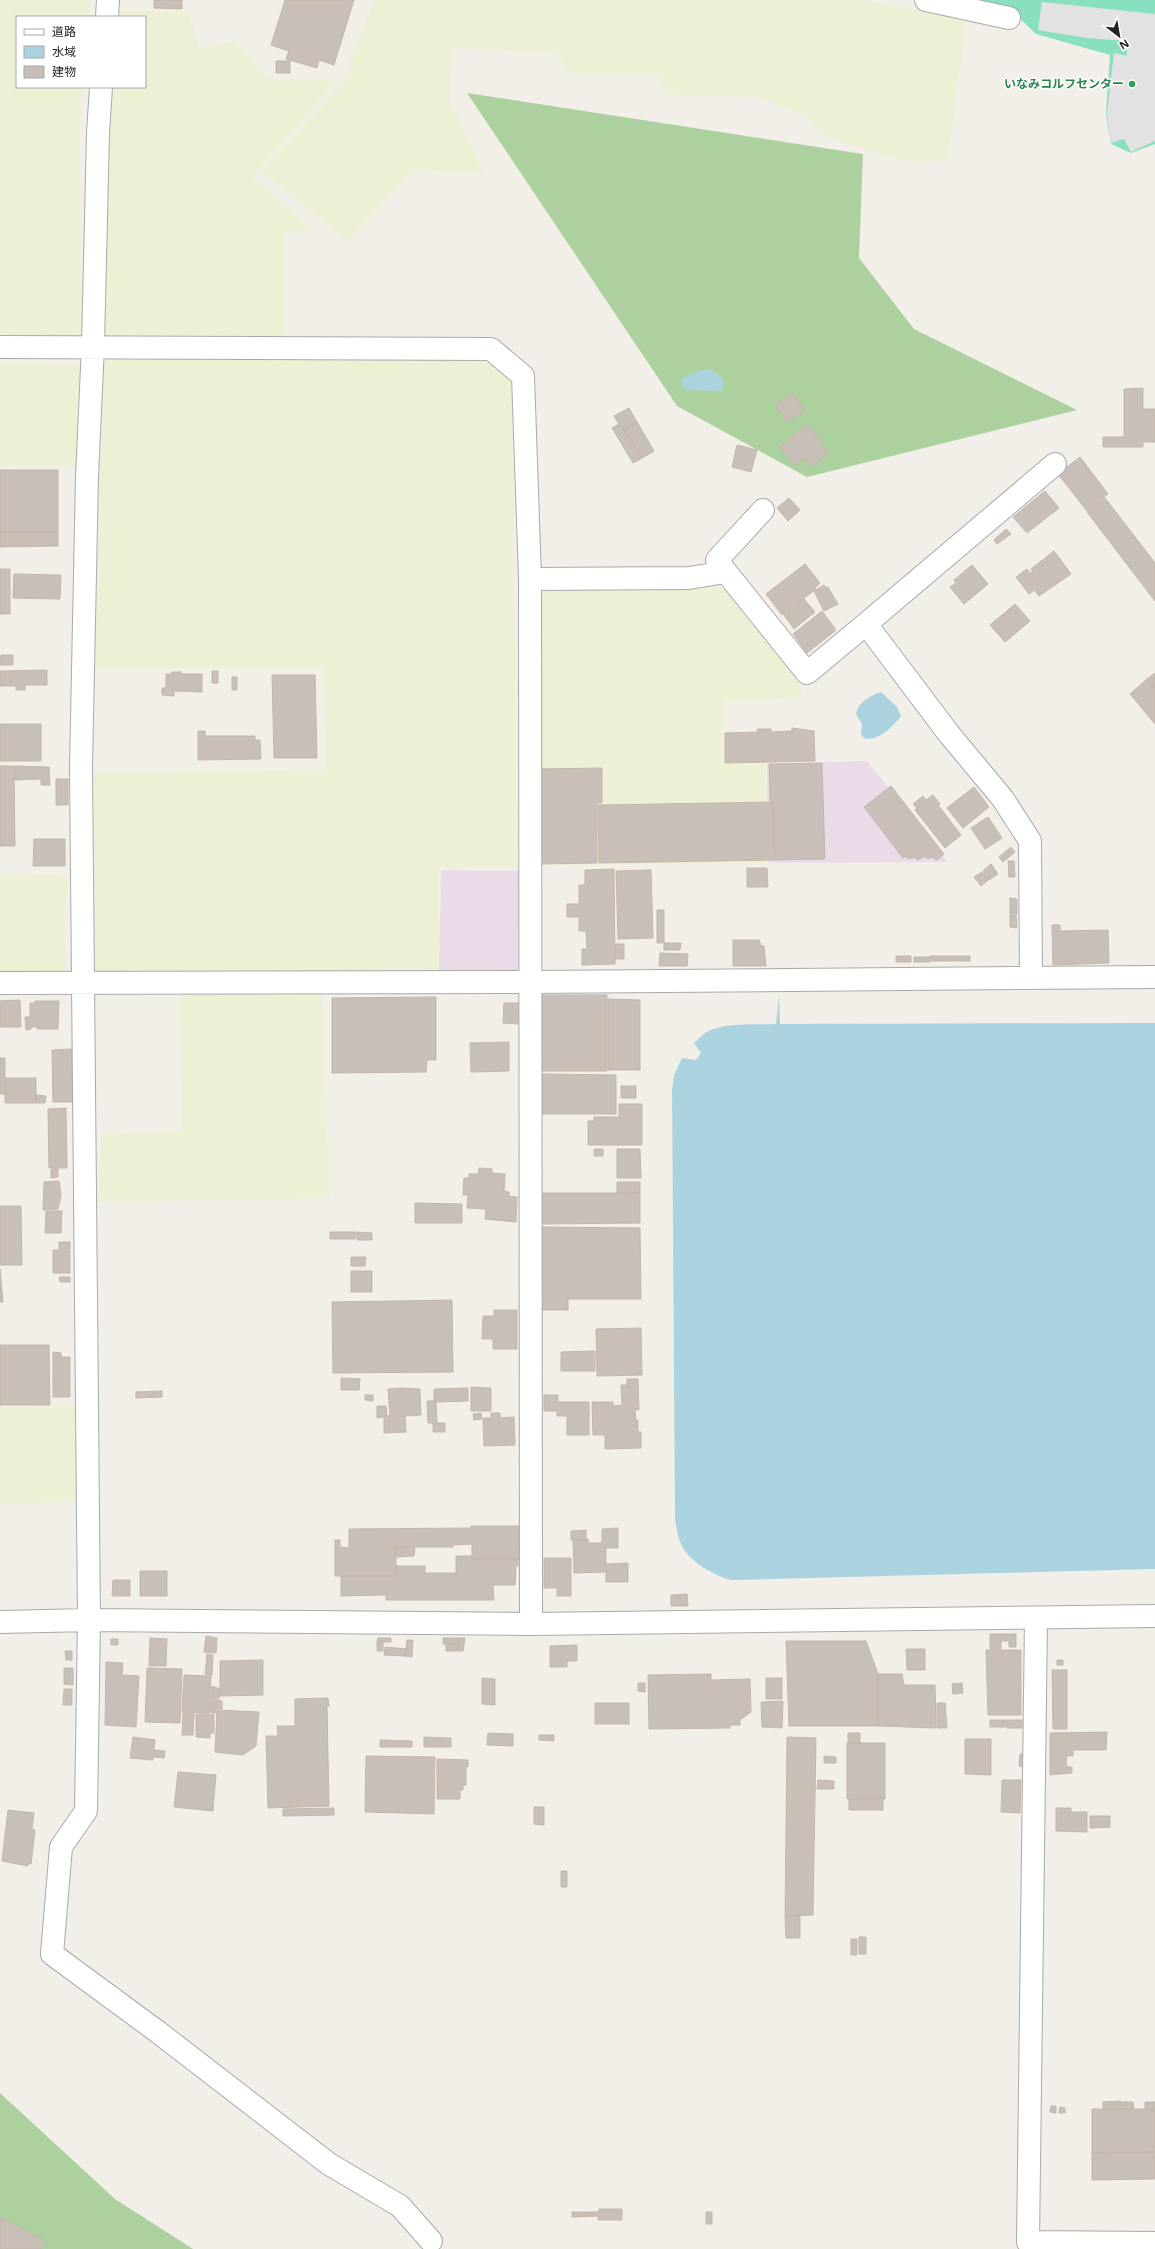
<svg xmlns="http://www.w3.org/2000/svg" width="1155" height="2249" font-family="'Noto Sans','Noto Sans JP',sans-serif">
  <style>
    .industrial { fill: #ebdbe8 }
    .farmland { fill: #eef0d5 }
    .forest { fill: #add19e }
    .pitch { fill: #88e0be }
    .parking { fill: #e2e2e2 }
    .water { fill: #aad3df }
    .building { fill: #c7bfb8; stroke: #c4b6ab }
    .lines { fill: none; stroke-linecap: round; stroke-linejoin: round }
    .minor-casing { stroke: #a9a9a9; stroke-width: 24 }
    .minor { stroke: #fff; stroke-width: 22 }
    .leisure-dot { fill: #2e9e5b; stroke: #fff; stroke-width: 1.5 }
    .labels { text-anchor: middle; stroke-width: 3; stroke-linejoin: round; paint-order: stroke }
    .leisure-label { font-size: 12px; font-weight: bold; fill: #27864d; stroke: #fff; text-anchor: end }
  </style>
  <rect width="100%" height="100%" fill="#f2efe9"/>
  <path class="industrial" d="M867,761L948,862L768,863L767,764Z
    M441,870L526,871L525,970H439Z"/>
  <path class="farmland" d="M0,0H90V17H17V87H84L80,125L81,336L0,337Z
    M373,0H863L966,20L948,160L912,162L862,150L822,134L804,115L756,97L662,94L658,73L567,74L558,53L452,48L449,100L484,173L414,170L347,241L261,171L343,83Z
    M120,10L188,12L200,48L236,41L263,74L281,81L332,79L335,83L252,177L315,230L284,233V336L102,335L110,87H145V17H119Z
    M477,356L512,381L517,868H439V970L95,974L94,773L327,770L323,667L94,668L104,360Z
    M0,363L80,365L78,466L0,465Z
    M727,587L797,674L802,698L723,701V764H765L767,863L535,865L534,589Z
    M0,874L67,875L66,976L0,975Z
    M322,991L329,1198L98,1202L101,1134L183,1131L179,995Z
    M76,1406L78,1502L0,1503V1407Z"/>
  <path class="forest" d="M467,93L863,154L859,258L914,329L1077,410L807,477L677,406Z
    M0,2093L115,2199L193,2249H0Z"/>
  <path class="pitch" d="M965,0H1155V144L1131,153L1111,144L1106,114L1110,55L1036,34L1012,11Z"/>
  <path class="parking" d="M1042,2L1155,14V141L1131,152L1124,139L1111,143L1107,114L1114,53L1127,56L1126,41L1087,38L1038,30Z"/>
  <path class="water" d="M704,369C715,370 719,373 724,383L721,391L686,390L681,385L683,378Z
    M881,692L897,707L901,716C893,726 879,742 864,738L861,734L862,724L856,714C858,703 870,695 881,692Z
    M779,995L780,1024L1155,1023V1569L731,1580C713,1575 690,1562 682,1546C678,1539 677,1529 675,1521L672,1090L674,1075L682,1058L696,1060L701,1053L694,1043C699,1039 704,1032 711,1030C730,1022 756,1025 776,1024Z"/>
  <path class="building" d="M154,0H182V9L154,8Z
    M285,0H354L334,65L319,60L317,68L286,59L289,51L271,45Z
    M276,61H290V73H276Z
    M1143,388V409H1155V442H1143V447H1103V437H1124V389Z
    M794,394L804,411L786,422L775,404Z
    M629,408L637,422L624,429L642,458L633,463L612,428L619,424L614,416Z
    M637,422L654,451L642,458L624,429Z
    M808,424L823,443L821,444L828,453L812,466L805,458L795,466L780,447Z
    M737,445L757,450L751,472L732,467Z
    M1080,457L1108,494L1087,511L1058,474Z
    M0,470H58V532H0Z
    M1045,491L1059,508L1027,533L1013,517Z
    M789,498L800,510L788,521L777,508Z
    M1105,498L1155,563V601L1087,512Z
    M1006,529L1011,534L997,544L994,540Z
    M0,532H58V546L0,547Z
    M1054,551L1071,574L1039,596L1034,590L1029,594L1016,577L1027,569L1030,573L1033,571L1031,569Z
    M805,564L820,583L815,588L816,589L782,615L766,594Z
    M972,565L988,584L964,604L950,587L956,583L954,580Z
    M0,569H10V614H0Z
    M14,574L61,575L60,599L13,598Z
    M824,585L826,588L828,587L838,604L824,611L814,591Z
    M804,599L815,612L794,629L784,615Z
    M1015,604L1030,621L1005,642L990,625Z
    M822,611L836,630L807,653L793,634Z
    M1,655H13V665H0Z
    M47,670V685H25V690H16V686H0V671Z
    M212,671H218V683H212Z
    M172,672H181V674H202V692L174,691V696L162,695V688H166V674H172Z
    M1155,673V689L1147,679Z
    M272,675H315L317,758H274Z
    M232,677H237V690H232Z
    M1147,679L1155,689V724L1130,694Z
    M0,724H41V761H0Z
    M792,728L814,731L815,761L725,763V733L758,732L757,729H771V732L792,731Z
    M198,731H205V736H255V740H260L261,759L198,760Z
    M822,763L825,859L775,860L773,801H770L769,764Z
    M0,766H14L15,846H0Z
    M15,766L49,767L50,785H41V779L15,780Z
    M602,768V803H597V863L538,864L536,769Z
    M56,779H68V805H56Z
    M891,786L944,854L937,860L931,857L928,859L926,856L917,860L915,857L908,859L906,856L903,858L864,807Z
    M974,787L989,807L963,828L947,808Z
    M933,795L940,804L938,805L961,835L945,848L915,810L917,808L913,804L923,796L926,800Z
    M773,802L774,860L599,863L598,805Z
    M988,817L1002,838L985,849L971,828Z
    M34,839H65V866H33Z
    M1011,847L1015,852L1003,862L999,857Z
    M1008,861H1014L1015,877H1009Z
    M991,864L998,874L989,880L983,871Z
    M747,868H767L768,887H747Z
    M614,869L615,964L582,965V949H587L586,931H579V917H567V904H579V885H585V870Z
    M651,870L653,938L618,939L616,871Z
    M982,872L988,880L981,886L974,877Z
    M1010,898L1017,899V914H1010Z
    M657,910H664V943H657Z
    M1010,915H1016L1017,928L1010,927Z
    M1052,925H1060V931L1108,930L1109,963L1053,965Z
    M733,940H759L761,946H764L766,966H733Z
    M664,943H681L680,950H664Z
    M615,944H624V959H615Z
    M660,953L688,954L687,966H659Z
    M896,956H911V962H896Z
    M930,956H970V961H930Z
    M914,957H930V962H914Z
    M542,995H607V1071H542Z
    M436,997V1060H427L426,1072L332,1073V998Z
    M608,999L640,1000V1070H608Z
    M20,1000L21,1027H0V1001Z
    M35,1001H59L58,1029H37V1027H31V1029L26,1030L25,1017H30V1003H35Z
    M504,1003H520L519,1024L503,1023Z
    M509,1042V1071L471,1072L470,1043Z
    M73,1049L74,1102H53L52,1050Z
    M0,1058H5V1094H0Z
    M542,1074L616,1075V1114H542Z
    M5,1078H36V1103H5Z
    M621,1086H636V1098H621Z
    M36,1095L46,1096L45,1103H36Z
    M619,1104H642V1145H588V1121H594V1117H619Z
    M66,1108L67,1168H49L48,1109Z
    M594,1149H603V1156H594Z
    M617,1149H640L641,1178H617Z
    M479,1168L492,1169V1173L505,1174L504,1191L509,1192V1196L517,1197L516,1222L485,1219L486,1209L467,1208L468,1195H463L464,1178H469V1174H478Z
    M51,1169H58V1177L51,1178Z
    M59,1181L61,1195L58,1209L43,1210L44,1182Z
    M617,1182H640V1193H617Z
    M542,1193H640V1223L542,1224Z
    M415,1203L462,1204V1223H415Z
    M0,1206H21L22,1265H0Z
    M46,1211H62L61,1233H45Z
    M542,1227L640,1228L641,1299H568V1310H541Z
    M330,1232H356L355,1239H330Z
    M357,1232L372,1233V1240H357Z
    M59,1242H70V1249H59Z
    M53,1250H70V1273H53Z
    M351,1257H366L365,1266H351Z
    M0,1269L3,1302H0Z
    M351,1271H372V1292H351Z
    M59,1277H70V1282H60Z
    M452,1300L453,1372L333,1373L332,1302Z
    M494,1310H517V1349H493V1339H482L483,1316H494Z
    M641,1328L642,1375L597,1376L596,1329Z
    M0,1345H49L50,1405H0Z
    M595,1351V1371H561V1352Z
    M53,1352L61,1353V1357H70V1397H53Z
    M341,1378L360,1379L359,1390H341Z
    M627,1379H638L639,1410H635L636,1421L638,1420V1432H641V1448L605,1449V1435H593L592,1402H613V1406L622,1405L621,1385H627Z
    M471,1387L491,1388V1411H471Z
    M401,1388L420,1389L421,1415L405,1416L406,1432L384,1433V1416H390L388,1389Z
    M468,1388V1401L436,1402L437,1423H445V1432H433V1423H428L427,1401H434V1389Z
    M162,1391V1397L136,1398V1392Z
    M365,1395H373V1401L365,1400Z
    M544,1395H558V1402H589V1435H567V1416H557V1411H544Z
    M377,1406H386L387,1416L377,1418Z
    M481,1413L482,1419L474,1420L473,1414Z
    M491,1413H500V1418L514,1417L515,1445L484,1446L483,1418H491Z
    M471,1526H523V1559H472V1544L453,1545V1547H396V1576H335V1540H340V1547L349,1548V1529L471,1528Z
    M618,1528V1548H606V1564L628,1563V1582H606V1572L574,1573L573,1540L588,1539V1543H602V1529Z
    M586,1530V1540H571V1531Z
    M396,1547L415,1548L414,1556L396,1557Z
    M456,1556H472V1559H518V1566H516L515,1585H493L494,1600H386V1595L341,1596V1576H396V1566H425V1573H456Z
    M544,1558H571V1596H557V1588H544Z
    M140,1571H167V1596H140Z
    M113,1580H130V1596H112Z
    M687,1594L688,1606H671V1595Z
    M990,1634H1016V1647H1009V1641H1001V1649H990Z
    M206,1636L217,1638L216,1653L204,1652Z
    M150,1638L167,1639L166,1666H149Z
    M378,1638H391V1642H377Z
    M443,1638H458V1644H443Z
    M458,1638H465L463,1651H446V1644H458Z
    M111,1639H118V1645H111Z
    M407,1640H413L412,1657L405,1656Z
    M786,1641H866L878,1674V1726H789Z
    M377,1642H383V1651H377Z
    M577,1645V1661H567V1667H550V1646Z
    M385,1647L406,1649L405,1656L384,1655Z
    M906,1649H925V1670H907Z
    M986,1650H1021V1715H988Z
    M65,1651H72V1660H66Z
    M207,1654L213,1655L212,1675L205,1674Z
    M263,1660V1695L220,1696V1661Z
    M1057,1660H1063V1665H1057Z
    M106,1662L123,1663L122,1675L139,1676L136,1727L105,1725Z
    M64,1668H73V1685L64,1684Z
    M147,1668L182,1669L180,1723L145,1722Z
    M1052,1670H1067V1729H1053Z
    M711,1674V1680L750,1679L751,1712L740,1720V1725H730V1728L649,1729L648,1675Z
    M878,1674H902L904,1685H935L936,1728L878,1726Z
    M184,1675L211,1676L209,1713L182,1712Z
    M482,1678L495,1679V1705L482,1704Z
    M766,1678H782V1699H766Z
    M638,1683H645V1692L638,1691Z
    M962,1683L963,1693L953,1694L952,1684Z
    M212,1686L220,1689L219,1699H211Z
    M64,1689H72V1705H63Z
    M328,1698L329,1706H327L329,1806L268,1808L266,1736H278L277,1726H295V1699Z
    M211,1700L222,1701V1709H216V1713L210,1712Z
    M783,1701L782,1728L762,1727L761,1702Z
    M595,1703H629V1724H595Z
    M937,1703H945L947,1728H937Z
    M217,1710L259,1712L256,1746L243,1755L215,1752Z
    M183,1713H194L193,1735H182Z
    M196,1714H214V1733H210V1738L196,1737Z
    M990,1720H1006V1727H990Z
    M1007,1720H1022V1728H1007Z
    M1107,1732L1106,1750H1073V1756H1066L1067,1767H1072V1773L1050,1775V1733Z
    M488,1733L513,1734V1746L487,1745Z
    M848,1733H860V1743H848Z
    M539,1735H554V1741L539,1740Z
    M133,1737L155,1740L153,1760L130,1758Z
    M424,1737L451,1738V1747H424Z
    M787,1737L816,1738L813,1915L785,1916Z
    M965,1739H991V1775L965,1774Z
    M380,1740L412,1741V1747H380Z
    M847,1743H885V1799H847Z
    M154,1750L165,1751L164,1758L154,1757Z
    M1020,1754H1026L1025,1767L1019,1766Z
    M366,1756L435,1757L434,1814L365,1812Z
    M824,1756L836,1757V1763H824Z
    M437,1759L468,1760V1767H466V1785H463V1790H460V1799H437Z
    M178,1772L216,1775L213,1811L174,1807Z
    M818,1780L834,1781V1789H817Z
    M1002,1780H1021L1020,1813L1001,1812Z
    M849,1799H883V1810H849Z
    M534,1807H544V1825L534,1824Z
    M334,1808V1815L283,1816V1809Z
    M1056,1808H1071V1812H1087V1832L1056,1831Z
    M8,1810L34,1813L32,1829L35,1830L31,1864L28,1863V1866L2,1861Z
    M1090,1816H1110V1827L1090,1828Z
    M561,1871H567V1887H561Z
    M800,1915V1938H786L785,1916Z
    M859,1937H866V1954H859Z
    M851,1939H857V1955H851Z
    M1121,2101V2109H1103V2102Z
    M1122,2102H1133L1134,2109H1122Z
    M1145,2102H1155V2109H1145Z
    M1051,2106H1056V2113L1050,2112Z
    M1060,2107L1065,2108V2113H1059Z
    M1092,2109H1155V2152L1092,2153Z
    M1155,2152V2179L1092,2180V2153Z
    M599,2209H622V2220H598V2216L572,2217V2212H599Z
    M706,2212H712V2224H706Z
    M0,2217L46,2241L41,2249H0Z"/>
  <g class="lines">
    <g class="minor-casing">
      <path id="minor" d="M926,0L1009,18
        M107,17L108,0
        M101,87L98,133L93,346L87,476L81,768L89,1620L86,1811L61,1847L52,1954L158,2032L329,2164L400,2206L431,2241
        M0,347L491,349L523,376L530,579L531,1624
        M726,572L717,560L763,510
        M530,579L689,578L726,572L807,673L866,624L949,734L1003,799L1030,841L1031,978
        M866,624L1055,464
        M0,983L531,982L1155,977
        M1036,1618L1028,2242L1155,2243
        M0,1622L89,1620L531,1624L1155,1616"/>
    </g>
    <use href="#minor" class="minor"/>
  </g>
  <circle class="leisure-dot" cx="1132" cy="84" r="4"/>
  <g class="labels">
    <g class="leisure-label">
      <text x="1124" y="88">いなみコルフセンター</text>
    </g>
  </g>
  <rect x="16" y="16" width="130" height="72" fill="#ffffff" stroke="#a7a7a7"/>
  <rect x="24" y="29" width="20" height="6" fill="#ffffff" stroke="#a7a7a7"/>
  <text x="52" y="36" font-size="12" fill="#222222">道路</text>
  <rect x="24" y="46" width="20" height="12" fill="#aad3df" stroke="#a7a7a7"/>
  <text x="52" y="56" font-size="12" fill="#222222">水域</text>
  <rect x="24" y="66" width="20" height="12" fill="#c7bfb8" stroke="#a7a7a7"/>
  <text x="52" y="76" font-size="12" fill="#222222">建物</text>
  <g transform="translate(1119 36) rotate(149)" stroke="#ffffff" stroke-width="3" paint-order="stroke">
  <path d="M0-3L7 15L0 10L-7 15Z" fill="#222222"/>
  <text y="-6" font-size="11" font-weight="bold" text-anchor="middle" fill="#222222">N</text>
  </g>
</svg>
